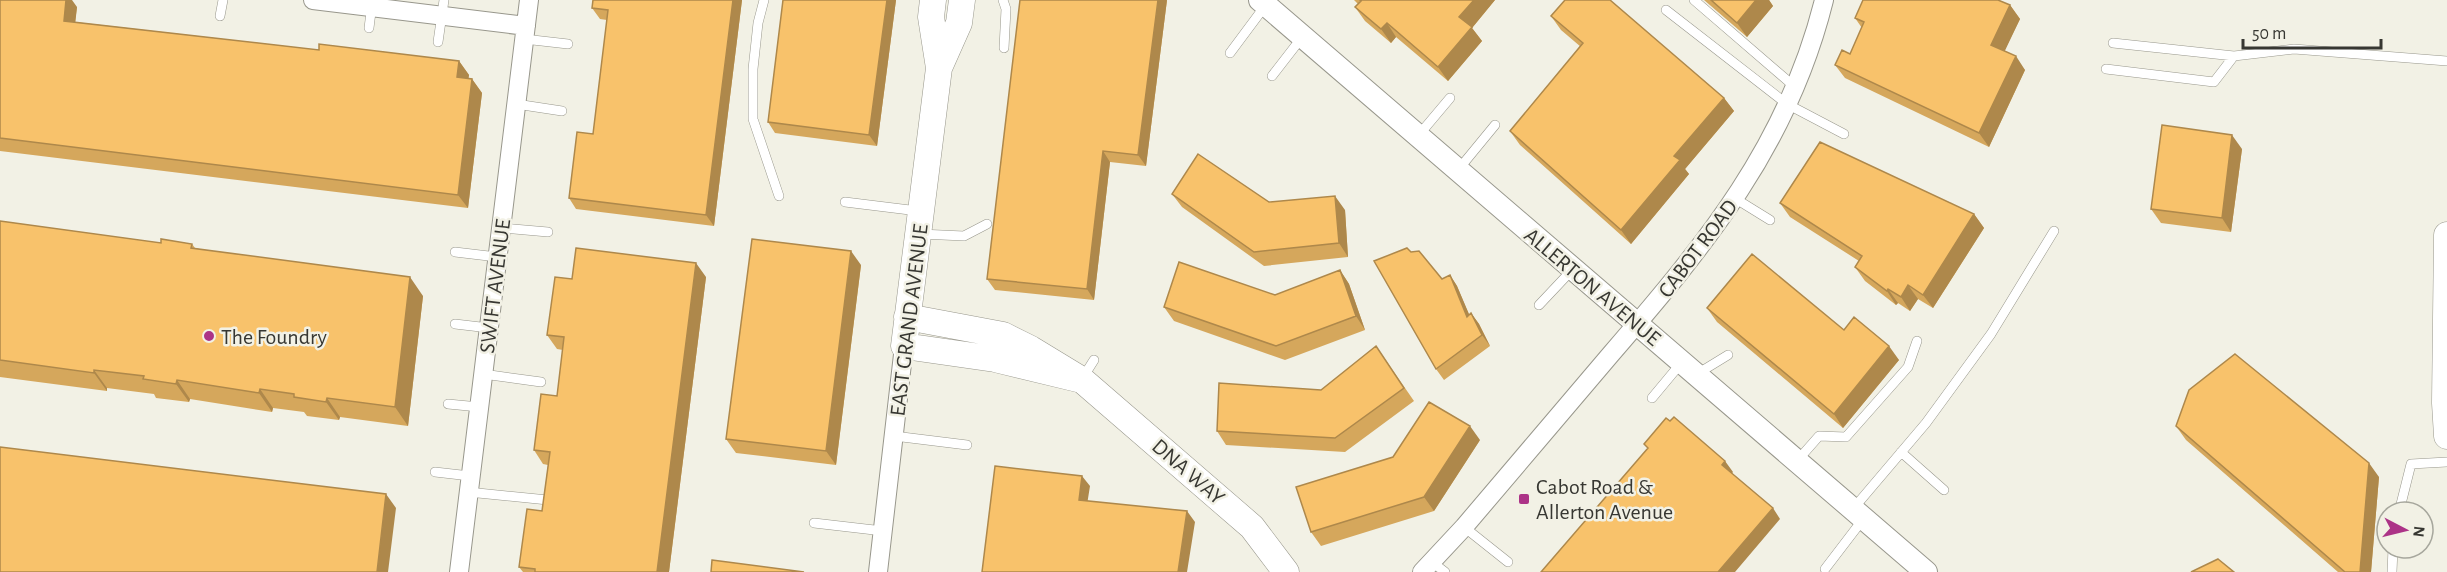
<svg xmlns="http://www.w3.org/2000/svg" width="2447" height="572" font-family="'Alegreya Sans',sans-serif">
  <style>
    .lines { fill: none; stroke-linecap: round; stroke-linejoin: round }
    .service-casing { stroke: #98978c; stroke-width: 10 }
    .minor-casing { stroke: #98978c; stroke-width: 20 }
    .tertiary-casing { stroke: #98978c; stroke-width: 24 }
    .secondary-casing { stroke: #98978c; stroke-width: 27 }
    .service { stroke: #fff; stroke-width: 9 }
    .minor { stroke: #fff; stroke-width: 18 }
    .tertiary { stroke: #fff; stroke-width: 22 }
    .secondary { stroke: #fff; stroke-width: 26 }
    .wall { fill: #d5a75c }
    .shaded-wall { fill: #ae884b }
    .building { fill: #f8c26b; stroke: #ae884b; stroke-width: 1.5 }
    .poi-dot { fill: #ac3387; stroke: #f2f1e5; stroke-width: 2 }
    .labels { text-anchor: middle; stroke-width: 5; stroke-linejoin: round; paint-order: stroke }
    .street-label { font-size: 22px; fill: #373732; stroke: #f2f1e5 }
    .poi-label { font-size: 22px; fill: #373732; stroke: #f2f1e5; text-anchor: start }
  </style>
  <rect width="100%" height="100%" fill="#f2f1e5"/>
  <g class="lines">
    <g class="service-casing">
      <path id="service" d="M764,0L758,23L753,69V119L779,196
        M1003,0L1006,9L1004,48
        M1694,0L1795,87
        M1666,10L1787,104L1844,134
        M220,16L223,0
        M369,28L372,4
        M524,39L568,44
        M438,42L444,0
        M2113,43L2234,56L2294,49L2447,61
        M1230,53L1265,6
        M2106,69L2214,82L2234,56
        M1272,76L1303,36
        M516,104L562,111
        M1418,136L1450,98
        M1458,170L1495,125
        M1736,199L1770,220
        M845,202L918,211
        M501,228L548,232
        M920,234L964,236L987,224
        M455,252L497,257
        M1539,305L1572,270
        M455,324L489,328
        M483,374L541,382
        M1697,374L1728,355
        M1082,379L1094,360
        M1652,398L1682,362
        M448,404L479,407
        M894,436L967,445
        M1901,452L1944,490
        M1797,461L1819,436L1846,437L1908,367L1917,341
        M435,472L470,476
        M468,492L548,500
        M1853,509L1926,423L1991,334L2054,231
        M2399,512L2411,464L2447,462
        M814,523L883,531
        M1464,527L1508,562
        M1432,562L1445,572
        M1825,569L1864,518
        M2392,572L2393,548"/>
    </g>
    <g class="minor-casing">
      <path id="minor" d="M313,0L526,26
        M459,572L529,0
        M878,572L904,346
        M1422,572L1464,527C1513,469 1562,412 1611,354C1706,244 1788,145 1824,0"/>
    </g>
    <g class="tertiary-casing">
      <path id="tertiary" d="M1260,0L1926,572"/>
    </g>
    <g class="secondary-casing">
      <path id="secondary" d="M933,0L931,17L939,68L904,346L995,359L1082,380
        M939,68L959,23L962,0
        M2447,235L2445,403L2447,436
        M907,317L1003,335L1031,349L1082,380L1252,527L1286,572"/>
    </g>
    <use href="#service" class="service"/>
    <use href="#minor" class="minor"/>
    <use href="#tertiary" class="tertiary"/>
    <use href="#secondary" class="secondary"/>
  </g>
  <path class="wall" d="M0,0L77,7L75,22L319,50L459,61L469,75L468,78L472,79L482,93L468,208L0,151Z
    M742,0L714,226L576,209L569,198L593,134L607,20L600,19L592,8Z
    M783,0H896L877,146L775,133L768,122Z
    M1167,0L1146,166L1110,162L1094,300L995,290L987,279Z
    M1354,0H1495L1472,28L1482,41L1448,81L1396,37L1391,43L1365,21L1355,7L1358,4Z
    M1704,0H1769L1773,6L1747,37Z
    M2010,5L2020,19L2004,51L2025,70L1989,147L1845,78L1835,65L1850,54L1862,28L1855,18Z
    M1551,16L1724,98L1734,111L1685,169L1689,174L1631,244L1520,145L1510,131L1581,47L1561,30Z
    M2242,149L2231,232L2161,223L2151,209Z
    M1172,194L1345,210L1348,257L1264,266L1182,207Z
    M1780,203L1974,214L1984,228L1933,308L1918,299L1910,311L1898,303L1896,305L1865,281L1855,267L1859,261L1790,217Z
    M0,221L161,243L192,244L195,248L423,296L408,426L340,417L339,420L307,416L304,412L273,408L272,412L190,399L189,402L156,398L154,394L107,388V391L0,377Z
    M1411,252L1442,279L1450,275L1457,286L1469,315L1471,313L1479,324L1490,346L1444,380L1436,369Z
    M861,265L836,465L736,453L726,439Z
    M1340,270L1349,284L1365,330L1285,360L1174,321L1164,307L1275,295Z
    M706,277L669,572H523L519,567L542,511L548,465L543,464L534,450L557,396L563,350L557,349L547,335L572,279Z
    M1707,308L1844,330L1899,360L1843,428L1717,322Z
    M1376,346L1414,401L1345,452L1226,445L1217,431L1321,390Z
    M2176,426L2379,477L2371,572H2338L2186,440Z
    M1480,440L1434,511L1321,546L1311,532Z"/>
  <path class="shaded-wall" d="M66,0H72L77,7L74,34L64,21Z
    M733,0H742L714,226L706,215Z
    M887,0H896L877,146L869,135Z
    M1158,0H1167L1146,166L1138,155Z
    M1474,0H1495L1472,28L1482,41L1448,81L1438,67L1459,17Z
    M1756,0H1769L1773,6L1747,37L1737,23Z
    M2010,5L2020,19L2001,59L1991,45Z
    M1387,23L1396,37L1391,43L1381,29Z
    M2016,56L2025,70L1989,147L1979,133Z
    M459,61L469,75L467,91L457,77Z
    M472,79L482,93L468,208L458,195Z
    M1724,98L1734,111L1685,169L1689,174L1631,244L1621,230L1674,156Z
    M2232,135L2242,149L2231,232L2222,218Z
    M1103,151L1110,162L1094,300L1087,289Z
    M1335,196L1345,210L1348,257L1339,243Z
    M1974,214L1984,228L1933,308L1923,295Z
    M851,251L861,265L836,465L826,451Z
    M696,263L706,277L669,572H657Z
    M1340,270L1349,284L1365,330L1356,316Z
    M1450,275L1457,286L1475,328L1467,317Z
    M410,277L423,296L408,426L395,407Z
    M1908,285L1918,299L1910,311L1901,297Z
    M1888,289L1898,303L1896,305L1887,291Z
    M1471,313L1479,324L1490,346L1482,335Z
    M1889,346L1899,360L1843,428L1834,414Z
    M94,370L107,388V391L94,373Z
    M177,380L190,399L189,402L176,384Z
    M260,389L273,408L272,412L259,393Z
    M327,398L340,417L339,420L326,402Z
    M1470,426L1480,440L1434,511L1424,497Z
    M1725,461L1733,472L1730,476L1722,465Z
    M2369,463L2379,477L2371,572H2360Z
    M1082,476L1090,486L1086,511L1079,500Z
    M386,494L396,508L388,572H377Z
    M1773,508L1780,519L1735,572H1718Z
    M1187,511L1195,522L1187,572H1178Z"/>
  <path class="building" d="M0,0H66L64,21L319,50V44L459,61L457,77L472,79L458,195L0,138Z
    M593,0H733L706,215L569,198L577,132L593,134L608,10L592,8Z
    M783,0H887L869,135L768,122Z
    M1020,0H1158L1138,155L1103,151L1087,289L987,279Z
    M1360,0H1474L1459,17L1472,27L1438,67L1387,23L1381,29L1355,7L1361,1Z
    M1565,0H1610L1724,98L1674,156L1680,160L1621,230L1510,131L1583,43L1551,16Z
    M1711,0H1756L1737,23Z
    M1863,0H1998L2010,5L1991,45L2016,56L1979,133L1835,65L1842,50L1850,54L1864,22L1855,18Z
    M2162,125L2232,135L2222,218L2151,209Z
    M1820,142L1974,214L1923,295L1908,285L1901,297L1888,289L1887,291L1855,267L1862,256L1780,203Z
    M1198,154L1269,202L1335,196L1339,243L1254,252L1172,194Z
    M0,221L161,243V239L192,244L191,248L410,277L395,407L327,398L326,402L294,397V394L260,389L259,393L177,380L176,384L143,379L144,376L94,370V373L0,360Z
    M752,239L851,251L826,451L726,439Z
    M576,248L696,263L657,572H535V569L519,567L527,509L542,511L550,452L534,450L541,394L557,396L564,337L547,335L555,277L572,279Z
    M1407,248L1411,252L1419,251L1442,279L1450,275L1467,317L1471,313L1482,335L1436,369L1374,261Z
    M1752,254L1844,330L1854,317L1889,346L1834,414L1707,308Z
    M1179,262L1275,295L1340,270L1356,316L1276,346L1164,307Z
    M1376,346L1404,388L1335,438L1217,431L1219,383L1321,390Z
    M2235,354L2369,463L2360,572H2345L2176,426L2189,390Z
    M1429,402L1470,426L1424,497L1311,532L1296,487L1393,457Z
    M1674,417L1725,461L1722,465L1773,508L1718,572H1541L1648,448L1644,444L1666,418L1670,421Z
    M0,447L386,494L377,572H0Z
    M995,466L1082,476L1079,500L1187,511L1178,572H982Z
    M2218,559L2234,572H2191Z
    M712,560L804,572H711Z"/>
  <g class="poi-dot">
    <circle cx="209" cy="336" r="6"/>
    <rect x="1518" y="493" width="12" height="12" rx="3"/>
  </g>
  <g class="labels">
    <g class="street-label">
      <text transform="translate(1697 248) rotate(-53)" y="8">CABOT ROAD</text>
      <text transform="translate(494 286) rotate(-83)" y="8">SWIFT AVENUE</text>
      <text transform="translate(1593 286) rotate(40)" y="8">ALLERTON AVENUE</text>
      <text transform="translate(908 320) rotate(-83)" y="8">EAST GRAND AVENUE</text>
      <text transform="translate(1189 471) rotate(41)" y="8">DNA WAY</text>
    </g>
    <g class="poi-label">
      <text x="221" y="344">The Foundry</text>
      <text x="1536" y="494">Cabot Road &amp;<tspan x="1536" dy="25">Allerton Avenue</tspan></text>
    </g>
  </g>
  <g transform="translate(2405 530) rotate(97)"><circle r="28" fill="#f2f1e5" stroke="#a7a79d" stroke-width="1.5"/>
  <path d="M0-4.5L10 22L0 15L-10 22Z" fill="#ac3387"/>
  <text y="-9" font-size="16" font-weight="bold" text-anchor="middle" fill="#373732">N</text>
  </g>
  <path d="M2243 39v9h138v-9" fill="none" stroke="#373732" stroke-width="3"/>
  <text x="2252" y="39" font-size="18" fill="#373732" stroke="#f2f1e5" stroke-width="4.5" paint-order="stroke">50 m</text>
</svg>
